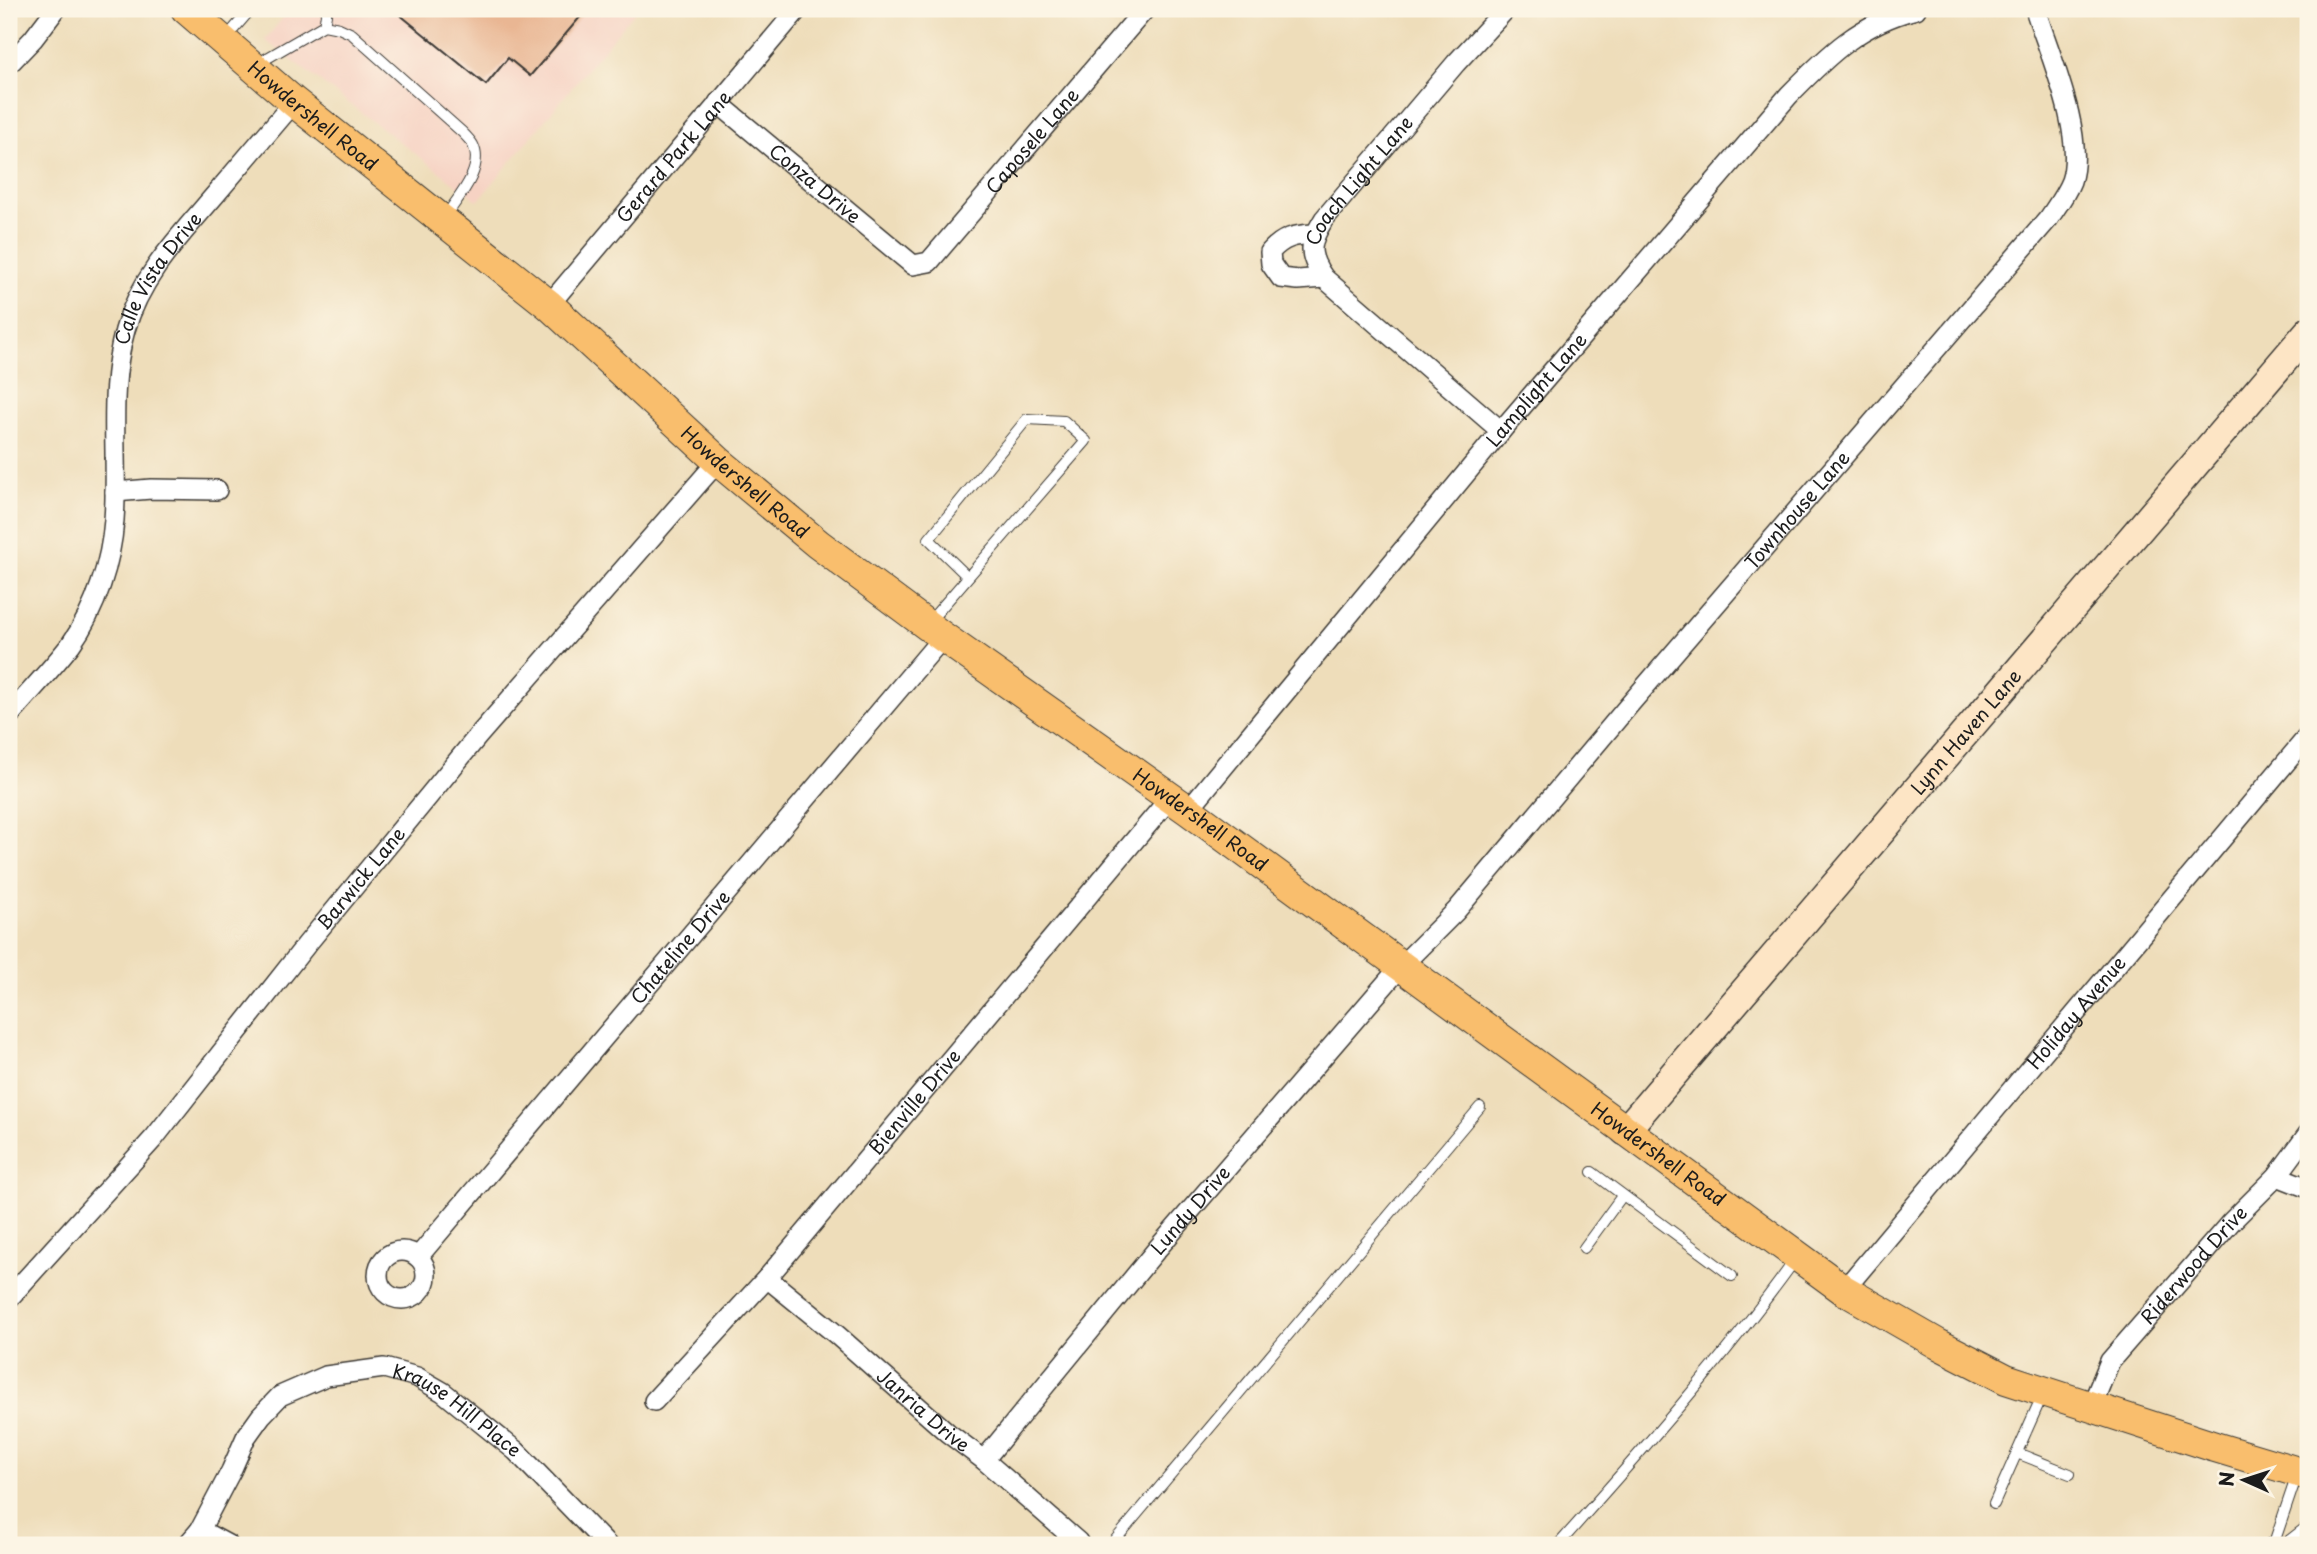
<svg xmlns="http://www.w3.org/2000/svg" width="2317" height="1554" font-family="'Playpen Sans',sans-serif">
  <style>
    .built { fill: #f6d2c3 }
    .building { fill: #e9b693 }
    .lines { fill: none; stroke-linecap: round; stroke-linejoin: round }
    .lane-casing { stroke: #3c3934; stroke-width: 12 }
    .street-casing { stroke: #3c3934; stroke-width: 22 }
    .secondary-casing { stroke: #3c3934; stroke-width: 31 }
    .primary-casing { stroke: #3c3934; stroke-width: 32 }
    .lane { stroke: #fff; stroke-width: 10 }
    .street { stroke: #fff; stroke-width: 19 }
    .secondary { stroke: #fde5c5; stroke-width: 28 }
    .primary { stroke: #f9be6d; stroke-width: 30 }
    .labels { text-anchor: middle; stroke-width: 6; stroke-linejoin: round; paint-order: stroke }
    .street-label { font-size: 19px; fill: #1c1c1c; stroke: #fcf5e5 }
  </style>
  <rect width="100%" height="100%" fill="#fcf5e5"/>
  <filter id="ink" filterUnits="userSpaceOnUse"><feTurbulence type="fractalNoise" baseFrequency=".0143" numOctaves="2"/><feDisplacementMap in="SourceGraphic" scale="14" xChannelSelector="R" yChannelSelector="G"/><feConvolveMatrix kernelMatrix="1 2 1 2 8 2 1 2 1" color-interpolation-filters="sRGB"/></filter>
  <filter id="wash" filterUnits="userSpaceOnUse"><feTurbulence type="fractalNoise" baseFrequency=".00686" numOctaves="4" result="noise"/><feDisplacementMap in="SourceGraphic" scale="28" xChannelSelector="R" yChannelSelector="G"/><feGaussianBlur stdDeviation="1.57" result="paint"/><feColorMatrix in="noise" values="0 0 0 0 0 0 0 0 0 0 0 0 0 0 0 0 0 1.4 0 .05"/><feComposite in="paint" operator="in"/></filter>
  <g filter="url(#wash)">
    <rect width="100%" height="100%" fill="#eeddba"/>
    <path class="built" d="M290,9H637L478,201L265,40Z"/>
    <g id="blocks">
      <path class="building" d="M393,9H587L530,76L508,58L486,85Z"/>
    </g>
  </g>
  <g filter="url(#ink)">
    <use href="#blocks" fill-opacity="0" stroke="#3c3934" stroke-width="2"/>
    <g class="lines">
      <g class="lane-casing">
        <path id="lane" d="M324,25L327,9
          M226,38L251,9
          M257,64L324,25L339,28L352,34L462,132C466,136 471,141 473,145C485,169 457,199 445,217
          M929,622L1086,441L1064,421L1027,419L929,539L968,577
          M1592,1172L1732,1276
          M1584,1248L1622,1196
          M2017,1453L2070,1474
          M1994,1504L2042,1396
          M2286,1543L2304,1529L2308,1530
          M1111,1545L1480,1107
          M1558,1545C1640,1453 1723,1360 1795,1260
          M2268,1545L2275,1540L2297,1475"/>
      </g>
      <g class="street-casing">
        <g id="street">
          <path d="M9,64L33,39L56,9"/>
          <path id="s1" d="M718,103L913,265L929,262L1145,9"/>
          <path d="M1314,234C1295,235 1283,237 1270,252L1271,264L1281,278L1298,280L1324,278"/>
          <path id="s2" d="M549,305L798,9"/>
          <path id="s3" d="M1501,431L1324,278C1307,254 1309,243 1324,219L1456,63L1506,9"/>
          <path d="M115,492L151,489L217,490"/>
          <path id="s4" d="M9,716C29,692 52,669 71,644C96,609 111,562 114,520C119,456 107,393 125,330C140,277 180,236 215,195C241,164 268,133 294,102"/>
          <path id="s5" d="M1188,810L1501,431L1789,95C1828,55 1860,23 1916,9"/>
          <path d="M2277,1176L2308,1188"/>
          <circle cx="402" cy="1275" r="24"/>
          <path id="s6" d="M418,1257L943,637"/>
          <path id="s7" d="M767,1278L837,1335L948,1433L984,1460L1078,1542"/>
          <path id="s8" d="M1844,1290L2308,736"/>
          <path id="s9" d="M9,1298L154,1138L307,944L478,736L718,461"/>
          <path id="s10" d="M654,1401L767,1278L1170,798"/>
          <path id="s11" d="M2092,1405L2110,1361L2231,1222L2277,1176L2308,1134"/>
          <path id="s12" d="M984,1460L1158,1248L1401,966L1456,911L1630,704L2049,218C2057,206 2066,194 2071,181C2086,136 2049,53 2035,9"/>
          <path d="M200,1530L228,1545"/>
          <path id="s13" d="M187,1545L200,1530L231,1471L246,1437L261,1416L280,1396L326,1376L384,1368L417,1377L443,1392L516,1451L607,1545"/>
        </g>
      </g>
      <g class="secondary-casing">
        <g id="secondary">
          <path id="s14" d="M1625,1131L2308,332"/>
        </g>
      </g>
      <g class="primary-casing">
        <g id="primary">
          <path id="s15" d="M186,9L294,102L549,305L718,461L818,544L943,637L1188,810L1844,1290L1938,1344L2006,1379L2215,1447L2308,1475"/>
        </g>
      </g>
      <use href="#lane" class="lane"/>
      <use href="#street" class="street"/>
      <use href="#secondary" class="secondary"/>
      <use href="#primary" class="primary"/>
    </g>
  </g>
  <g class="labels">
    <g class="street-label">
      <text dy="7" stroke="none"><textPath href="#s15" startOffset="166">Howdershell Road</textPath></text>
      <text dy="7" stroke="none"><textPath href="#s1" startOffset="429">Caposele Lane</textPath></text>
      <text dy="7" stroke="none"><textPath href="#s2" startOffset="194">Gerard Park Lane</textPath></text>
      <text dy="7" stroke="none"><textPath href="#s3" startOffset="350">Coach Light Lane</textPath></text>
      <text dy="7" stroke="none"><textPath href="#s1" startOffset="126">Conza Drive</textPath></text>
      <text dy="7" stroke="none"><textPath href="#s4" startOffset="480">Calle Vista Drive</textPath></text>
      <text dy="7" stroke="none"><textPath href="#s5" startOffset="546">Lamplight Lane</textPath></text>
      <text dy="7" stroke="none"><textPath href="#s15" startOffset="733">Howdershell Road</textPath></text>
      <text dy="7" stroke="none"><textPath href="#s12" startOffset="1251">Townhouse Lane</textPath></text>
      <text dy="7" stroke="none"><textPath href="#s14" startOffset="525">Lynn Haven Lane</textPath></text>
      <text dy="7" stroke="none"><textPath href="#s15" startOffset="1300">Howdershell Road</textPath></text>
      <text dy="7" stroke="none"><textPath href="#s9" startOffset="548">Barwick Lane</textPath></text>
      <text dy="7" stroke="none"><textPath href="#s6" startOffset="406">Chateline Drive</textPath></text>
      <text dy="7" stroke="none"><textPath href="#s8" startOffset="362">Holiday Avenue</textPath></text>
      <text dy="7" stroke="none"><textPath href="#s10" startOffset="397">Bienville Drive</textPath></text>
      <text dy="7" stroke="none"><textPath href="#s15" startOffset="1867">Howdershell Road</textPath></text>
      <text dy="7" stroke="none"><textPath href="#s12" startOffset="324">Lundy Drive</textPath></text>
      <text dy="7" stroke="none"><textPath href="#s11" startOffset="175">Riderwood Drive</textPath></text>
      <text dy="7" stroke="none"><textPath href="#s7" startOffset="205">Janria Drive</textPath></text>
      <text dy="7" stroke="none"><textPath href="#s13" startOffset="371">Krause Hill Place</textPath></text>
    </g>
  </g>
  <rect width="2317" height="1554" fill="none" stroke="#fcf5e5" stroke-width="35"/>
  <g transform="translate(2244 1480) rotate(273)" stroke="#fcf5e5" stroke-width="5" paint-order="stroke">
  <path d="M0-5L12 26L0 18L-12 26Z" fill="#1c1c1c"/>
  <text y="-10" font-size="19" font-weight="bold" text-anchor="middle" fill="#1c1c1c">N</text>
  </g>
</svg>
